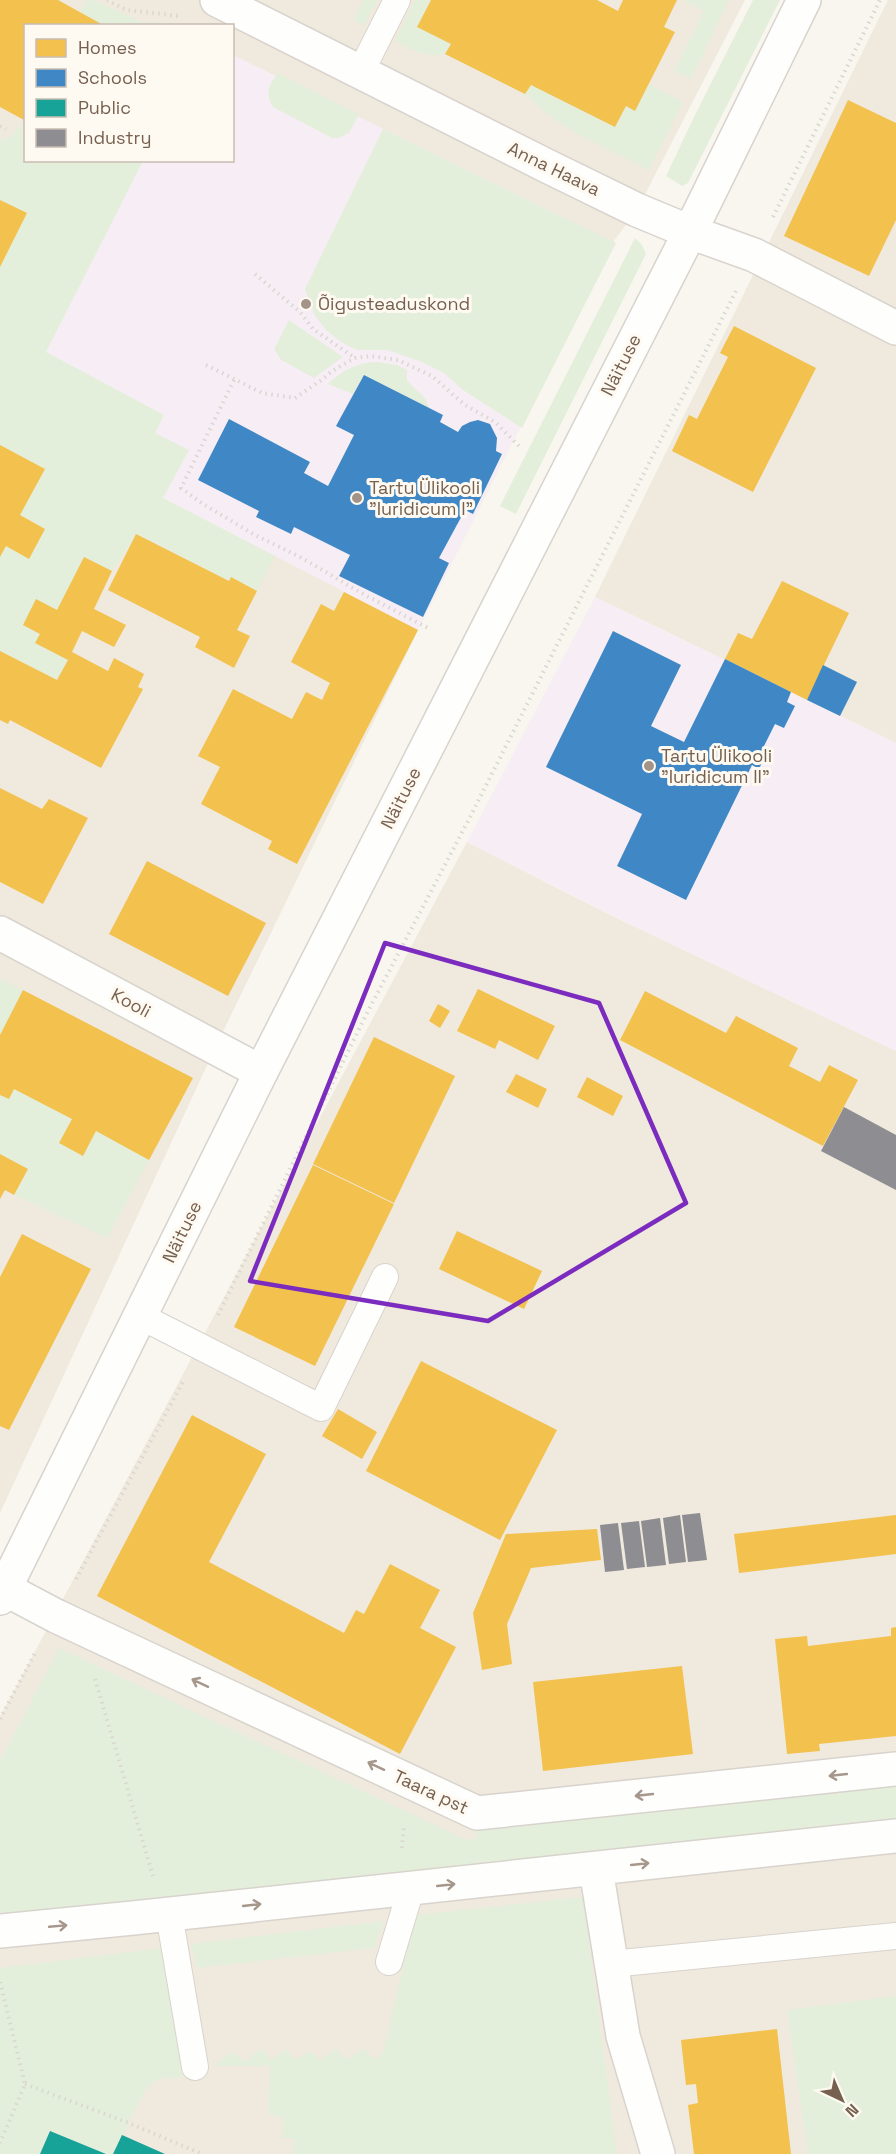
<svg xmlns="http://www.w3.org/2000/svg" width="896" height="2154" font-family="'Space Grotesk',sans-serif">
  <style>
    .residential { fill: #f0e9dd; fill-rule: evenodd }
    .education { fill: #f6eef4 }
    .green { fill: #e4efdb }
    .homes { fill: #f2c14e }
    .schools { fill: #3f88c5 }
    .public { fill: #17a398 }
    .industry { fill: #8d8d92 }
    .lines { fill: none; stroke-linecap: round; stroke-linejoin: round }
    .service-casing { stroke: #d8d3cd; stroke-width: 28 }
    .minor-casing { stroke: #d8d3cd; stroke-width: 36 }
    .tertiary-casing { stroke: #d8d3cd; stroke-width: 36 }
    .path { stroke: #dad6d0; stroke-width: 4; stroke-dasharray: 1.5 4.5; stroke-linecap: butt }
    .service { stroke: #fefefd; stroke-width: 26 }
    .minor { stroke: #fefefd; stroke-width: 33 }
    .tertiary { stroke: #fefefd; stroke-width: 33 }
    .oneway { stroke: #a6978c }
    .marked { fill: none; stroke: #7b2cbf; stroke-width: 4.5; stroke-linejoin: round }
    .poi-dot { fill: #a49487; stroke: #fefaf2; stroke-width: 2 }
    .labels { text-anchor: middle; stroke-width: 6; stroke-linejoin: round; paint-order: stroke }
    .street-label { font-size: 18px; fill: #76604f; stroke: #fefaf2 }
    .poi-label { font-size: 18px; fill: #76604f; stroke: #fefaf2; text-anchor: start }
  </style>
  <rect width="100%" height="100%" fill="#f8f6ef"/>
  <path class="residential" d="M0,0H745L637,210L613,242L418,630L215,1048L0,1513ZM26,26H232V160H26Z
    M888,0H896V743L595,597Z
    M467,842L602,911L896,1051V2154H0V1717Z"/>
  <path class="education" d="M233,55L613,242L418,630L0,414V367L103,161L232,160Z
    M595,597L896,743V1051L602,911L467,842Z"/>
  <path class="green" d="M87,0H93L142,22L171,23L179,25L72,26Z
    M363,0H377L364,26L354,20Z
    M415,0H431L418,27L451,44L445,54C425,58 412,50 395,41Z
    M683,0H729L691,79L674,71L704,11Z
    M753,0H780L694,171L688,183L682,186L666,176L694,117Z
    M278,73L359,114L349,133L338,138H332L273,107C265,94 268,85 278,73Z
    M649,84L683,102L649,170C606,148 560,130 525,94L531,85L615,127L626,106L635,110Z
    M25,118L26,160L143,161L46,352L164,415L155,433L189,450L163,498L275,556L257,591L229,581L137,534L112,571L84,557L57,610L36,600L23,625L40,634L35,643L68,660L57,680L0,651V140C12,138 19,129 25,118Z
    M383,129L616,243L522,428L463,390L444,373L422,362L387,350H357L341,342L326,330L315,316L305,289Z
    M635,238L642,245L646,254L516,514L500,506Z
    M289,320L343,357L314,378L281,360L274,349Z
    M378,362L397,365L407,370V381L425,398L430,409L364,375L353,394L328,384C344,369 356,363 378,362Z
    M0,979L23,990L149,1160L107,1238L14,1195L28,1169L0,1154Z
    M59,1648L469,1841L478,1835L471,1826L896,1784V1821L0,1915V1761Z
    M583,1897L617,2154H293L294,2139L282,2138L283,2117L268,2114L270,2066H213L233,2051L244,2062L262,2049L271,2060L286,2049L295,2060L310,2051L320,2060L336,2049L346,2060L363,2049L374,2059L383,2053L415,1915Z
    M384,1921L374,1948L197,1968L191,1944Z
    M161,1948L185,2074L177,2079L167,2077L157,2080L146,2089L113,2154H106L50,2131L40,2154H0V1968Z
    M896,1996V2154H808L787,2010Z"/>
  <path class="homes" d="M0,0H58L105,26H26V121L0,107Z
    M431,0H597L618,11L623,0H677L664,27L675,32L635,111L626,106L615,127L531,85L525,94L445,54L451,44L417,27Z
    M848,100L896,123V220L869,276L784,236Z
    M0,200L27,213L0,267Z
    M734,326L816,368L753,492L672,451L689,415L697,419L728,357L720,353Z
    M0,445L45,469L20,515L45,529L29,559L6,546L0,557Z
    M136,534L229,581L231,577L257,591L237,630L250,636L234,668L195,647L200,637L108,590Z
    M84,557L112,571L94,609L126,625L114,647L82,631L72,652L108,671L114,658L144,674L138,687L143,689L101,768L10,720L8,724L0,720V651L57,680L68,660L35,643L40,634L23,625L36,599L57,610Z
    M782,581L849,613L807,700L725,659L738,633L752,639Z
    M344,592L418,630L297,864L268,849L272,841L201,804L220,767L198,756L233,689L292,719L306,692L322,700L330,683L291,662L321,604L334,611Z
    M0,788L42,809L49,799L88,818L43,904L0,882Z
    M147,861L266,923L228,996L109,934Z
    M478,989L555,1026L538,1060L499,1040L495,1049L457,1031Z
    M23,990L193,1078L149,1160L96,1131L83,1156L59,1143L72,1119L14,1089L9,1099L0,1095V1035Z
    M645,991L726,1033L736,1016L798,1048L789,1066L820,1082L829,1065L858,1080L823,1146L620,1040Z
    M438,1004L450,1011L440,1028L429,1021Z
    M374,1037L455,1076L394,1203L313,1164Z
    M516,1074L547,1089L538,1108L506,1092Z
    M587,1077L623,1096L613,1116L577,1097Z
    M0,1154L28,1169L14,1195L5,1190L0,1199Z
    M313,1165L394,1204L315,1366L234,1327Z
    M457,1231L542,1271L524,1309L439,1269Z
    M22,1234L91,1269L9,1430L0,1426V1277Z
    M421,1361L557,1430L500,1540L366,1471Z
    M338,1409L377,1432L362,1459L322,1436Z
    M192,1415L266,1454L209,1562L344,1633L356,1610L364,1614L390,1564L440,1590L420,1628L456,1647L400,1754L97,1596Z
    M896,1515V1554L739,1573L734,1534Z
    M597,1529L601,1560L531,1568L507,1624L512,1664L482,1670L473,1613L506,1534Z
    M896,1627V1736L819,1744L820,1751L787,1754L775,1639L807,1636L808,1646L891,1636V1628Z
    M682,1666L693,1754L543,1771L533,1682Z
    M777,2029L791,2154H694L688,2105L698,2103L696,2084L686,2085L681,2040Z"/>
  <path class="schools" d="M364,375L443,415L440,422L458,432L462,426L470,422L478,420L490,424L497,438L496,451L502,454L473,514L465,510L439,558L449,563L423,617L339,576L350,555L294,527L291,534L256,517L259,511L198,480L229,419L310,462L304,473L328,486L354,435L336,426Z
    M613,631L681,665L651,726L684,742L725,659L791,692L787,702L795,706L784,728L775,724L761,752L766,754L759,769L752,765L686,900L617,866L642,814L546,767Z
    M823,665L857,682L840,716L807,700Z"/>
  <path class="public" d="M50,2131L106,2154H40Z
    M122,2135L165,2154H113Z"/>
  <path class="industry" d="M844,1107L896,1135V1190L821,1151Z
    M700,1513L707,1560L688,1562L682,1515Z
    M680,1515L686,1562L669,1564L663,1518Z
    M660,1518L666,1565L647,1567L641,1521Z
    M639,1521L645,1567L627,1569L621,1523Z
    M618,1523L624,1570L605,1572L600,1525Z"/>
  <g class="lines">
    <g class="service-casing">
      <path id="service" d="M360,73L397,0
        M140,1316L321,1408L385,1277
        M169,1914L195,2067
        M389,1962L411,1889
        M611,1964L896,1936"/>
    </g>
    <g class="minor-casing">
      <path id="minor" d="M217,0L549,167L637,210L690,232L754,255L896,328
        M0,933L261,1072
        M5,1589L56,1616L477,1813L896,1769
        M596,1869L623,2036L658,2154
        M0,1931L133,1918L896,1836"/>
    </g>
    <g class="tertiary-casing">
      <path id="tertiary" d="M0,1598L261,1072L690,232L804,0"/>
    </g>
    <path class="path" d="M107,0L126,10L180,16
      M0,126L6,129
      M773,217L880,0
      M255,274L300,312L313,329L355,358
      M206,365L262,393L295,398L323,379L332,371L355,358L371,356L398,360L432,376L465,405L495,422L521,448
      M234,380L181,488L203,504L255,535L300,557L365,595L428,628
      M218,1315L366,1015L468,821L736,291
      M76,1579L184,1380
      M95,1679L153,1876
      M0,1719L36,1651
      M402,1848L404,1825
      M0,1982L25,2084L0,2143
      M25,2084L129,2123L202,2154"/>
    <use href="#service" class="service"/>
    <use href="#minor" class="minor"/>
    <use href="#tertiary" class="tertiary"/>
  </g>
  <defs><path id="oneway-shaft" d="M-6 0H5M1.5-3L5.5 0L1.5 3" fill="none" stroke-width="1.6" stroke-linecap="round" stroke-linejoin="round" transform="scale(1.5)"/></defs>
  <g class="oneway">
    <use href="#oneway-shaft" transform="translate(200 1683) rotate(-155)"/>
    <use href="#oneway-shaft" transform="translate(376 1766) rotate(-155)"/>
    <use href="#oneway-shaft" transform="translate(838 1775) rotate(174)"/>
    <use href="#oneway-shaft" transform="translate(644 1795) rotate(174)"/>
    <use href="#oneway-shaft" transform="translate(640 1864) rotate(-6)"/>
    <use href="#oneway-shaft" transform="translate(446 1885) rotate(-6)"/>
    <use href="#oneway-shaft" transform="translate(252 1905) rotate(-6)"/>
    <use href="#oneway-shaft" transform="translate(58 1926) rotate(-5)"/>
  </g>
  <path class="marked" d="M385,943L599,1003L686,1203L488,1321L250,1281Z"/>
  <g class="poi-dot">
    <circle cx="306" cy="304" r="6"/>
    <circle cx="357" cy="498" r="6"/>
    <circle cx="649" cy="766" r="6"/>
  </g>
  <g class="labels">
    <g class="street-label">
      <text transform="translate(554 169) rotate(26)" y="6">Anna Haava</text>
      <text transform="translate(621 365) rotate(-63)" y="6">Näituse</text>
      <text transform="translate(401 798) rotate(-63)" y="6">Näituse</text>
      <text transform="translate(131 1003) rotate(28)" y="6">Kooli</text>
      <text transform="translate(182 1232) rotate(-64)" y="6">Näituse</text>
      <text transform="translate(431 1792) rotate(25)" y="6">Taara pst</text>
    </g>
    <g class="poi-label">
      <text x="318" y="310">Õigusteaduskond</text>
      <text x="369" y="494">Tartu Ülikooli<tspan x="369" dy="21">"Iuridicum I"</tspan></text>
      <text x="661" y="762">Tartu Ülikooli<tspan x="661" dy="21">"Iuridicum II"</tspan></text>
    </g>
  </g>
  <rect x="24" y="24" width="210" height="138" fill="#fefaf2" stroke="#c8bcb1" stroke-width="1.5"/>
  <rect x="36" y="39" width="30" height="18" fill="#f2c14e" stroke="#c8bcb1" stroke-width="1.5"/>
  <text x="78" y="54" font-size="18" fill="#76604f">Homes</text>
  <rect x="36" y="69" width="30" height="18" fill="#3f88c5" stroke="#c8bcb1" stroke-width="1.5"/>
  <text x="78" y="84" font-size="18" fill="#76604f">Schools</text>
  <rect x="36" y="99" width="30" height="18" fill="#17a398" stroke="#c8bcb1" stroke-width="1.5"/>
  <text x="78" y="114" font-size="18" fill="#76604f">Public</text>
  <rect x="36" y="129" width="30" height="18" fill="#8d8d92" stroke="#c8bcb1" stroke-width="1.5"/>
  <text x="78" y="144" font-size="18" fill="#76604f">Industry</text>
  <g transform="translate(842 2100) rotate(136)" stroke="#fefaf2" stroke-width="4.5" paint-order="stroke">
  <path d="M0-4.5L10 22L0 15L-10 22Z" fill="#76604f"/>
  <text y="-9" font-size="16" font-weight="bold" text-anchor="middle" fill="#76604f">N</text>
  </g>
</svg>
